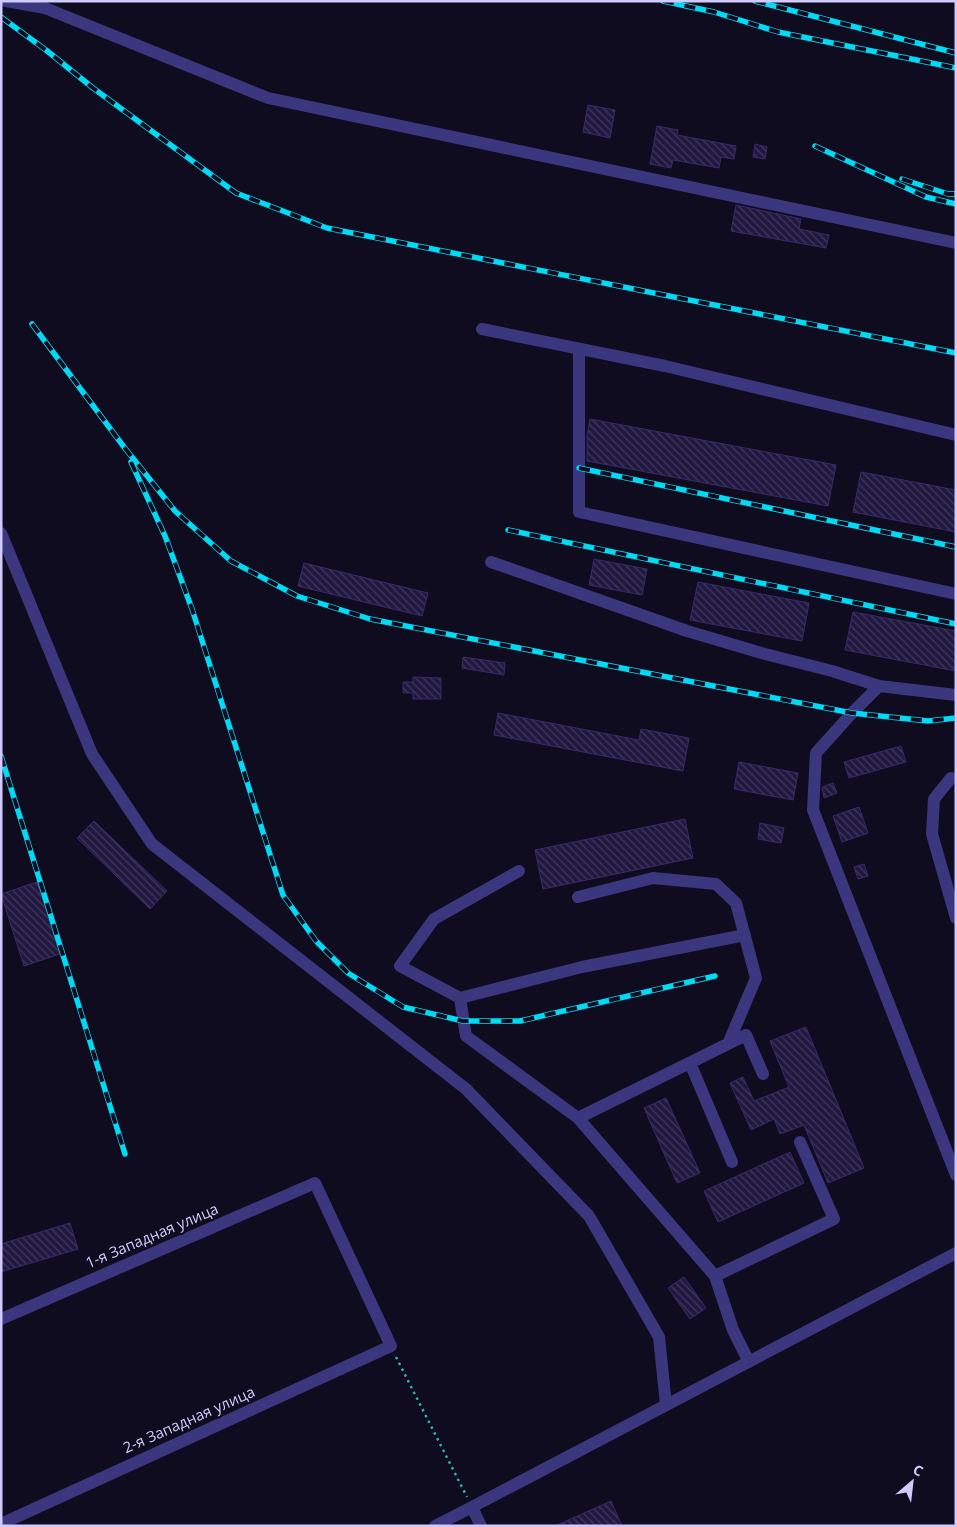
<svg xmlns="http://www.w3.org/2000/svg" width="957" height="1527" font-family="'Open Sans',sans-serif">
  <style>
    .building { fill: url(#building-back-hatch); stroke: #382a6c }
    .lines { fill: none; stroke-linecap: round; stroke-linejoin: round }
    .path { stroke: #2db0aa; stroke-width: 2.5; stroke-dasharray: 2.5 4; stroke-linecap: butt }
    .minor { stroke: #3b377e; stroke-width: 12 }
    .rail-casing { stroke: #00daf5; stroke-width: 5.5 }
    .rail { stroke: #100c1f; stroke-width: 4; stroke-dasharray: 11; stroke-linecap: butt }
    .labels { text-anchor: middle; stroke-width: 4.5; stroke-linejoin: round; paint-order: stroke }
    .street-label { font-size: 15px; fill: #d1caff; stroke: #100c1f }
  </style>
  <defs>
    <pattern id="building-back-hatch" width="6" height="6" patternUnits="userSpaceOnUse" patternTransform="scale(1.25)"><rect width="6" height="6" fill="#211840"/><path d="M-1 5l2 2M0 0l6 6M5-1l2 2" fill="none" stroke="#40385d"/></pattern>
  </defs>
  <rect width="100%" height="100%" fill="#100c1f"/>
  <path class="building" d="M588,105L615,110L610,138L583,132Z
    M657,126L678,130L677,135L736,146L734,159L721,157L719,168L673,160L671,168L650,164Z
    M755,144L767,147L765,159L753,157Z
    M736,205L801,219L799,229L829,235L826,248L731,231Z
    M590,419L836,465L828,506L587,461V435Z
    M861,472L956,490V532L853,512Z
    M594,559L647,569L642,595L589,585Z
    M304,563L428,593L422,616L298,586Z
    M698,582L809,603L802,641L690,620Z
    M853,612L956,631V671L845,650Z
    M463,657L505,663L504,675L462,668Z
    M413,677L441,678V699H413V693H403V682H413Z
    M498,713L639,740L641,729L689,738L683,771L494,735Z
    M901,746L906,762L849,778L844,762Z
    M739,762L798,773L793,800L734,789Z
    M833,783L837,793L824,798L822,787Z
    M859,807L868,833L842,842L833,816Z
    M685,819L693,858L543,889L535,850Z
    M94,821L167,891L150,909L77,838Z
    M760,823L784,828L781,843L758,839Z
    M864,864L868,876L858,879L854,867Z
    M37,882L60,954L24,966L1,894Z
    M806,1027L864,1168L828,1183L804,1125L780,1134L774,1119L751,1130L730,1083L743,1077L754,1101L789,1087L770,1041Z
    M666,1098L700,1173L677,1183L644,1108Z
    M790,1152L804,1183L718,1222L704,1191Z
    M70,1223L78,1249L1,1272V1244Z
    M684,1277L706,1308L690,1319L668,1288Z
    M611,1501L622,1526H555Z"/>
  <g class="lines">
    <path class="path" d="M396,1357L467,1497"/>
    <path class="minor" d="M6,1L45,8L268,98L956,243
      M482,329L665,366L956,435
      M579,349V512L956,594
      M1,533L92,754L152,844L466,1089L589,1216L659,1337L666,1405
      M491,562L687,631L765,654L832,671L879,686
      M956,695L879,686L852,713L816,753L813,810L956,1175
      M951,778L934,799L932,834L956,918
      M519,871L434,919L400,966L460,998L582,967L745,935
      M578,897L653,878L716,884L736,903L756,978L728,1044
      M460,998L466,1036L578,1118L715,1276L733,1330L749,1362
      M690,1063L732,1162
      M578,1118L746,1035L763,1074
      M715,1276L834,1219L800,1142
      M1,1319L315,1183L391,1346L1,1524
      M472,1507L481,1526
      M435,1526L472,1507L956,1253"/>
    <g class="rail-casing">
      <path id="rail" d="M663,1L714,12L778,32L956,68
        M755,1L956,53
        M1,17L46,50L93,88L236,193L327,228L956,353
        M815,146L926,197L956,204
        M902,179L948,194H956
        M32,324L124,447L175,511L231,561L297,596L370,619L852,713L928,721L956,718
        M131,462L165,536L192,609L283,895L316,941L348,973L403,1007L463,1021H520L715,976
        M579,468L956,547
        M508,530L956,624
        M1,756L125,1154"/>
    </g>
    <use href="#rail" class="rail"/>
  </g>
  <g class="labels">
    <g class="street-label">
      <text transform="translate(152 1236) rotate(-23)" y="5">1-я Западная улица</text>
      <text transform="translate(189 1420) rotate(-24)" y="5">2-я Западная улица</text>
    </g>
  </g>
  <rect width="957" height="1527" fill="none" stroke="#d1caff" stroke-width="5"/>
  <g transform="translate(912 1482) rotate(28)" stroke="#100c1f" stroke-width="4" paint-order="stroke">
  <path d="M0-4L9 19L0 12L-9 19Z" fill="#d1caff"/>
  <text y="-8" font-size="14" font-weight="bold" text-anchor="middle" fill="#d1caff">С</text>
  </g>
</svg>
